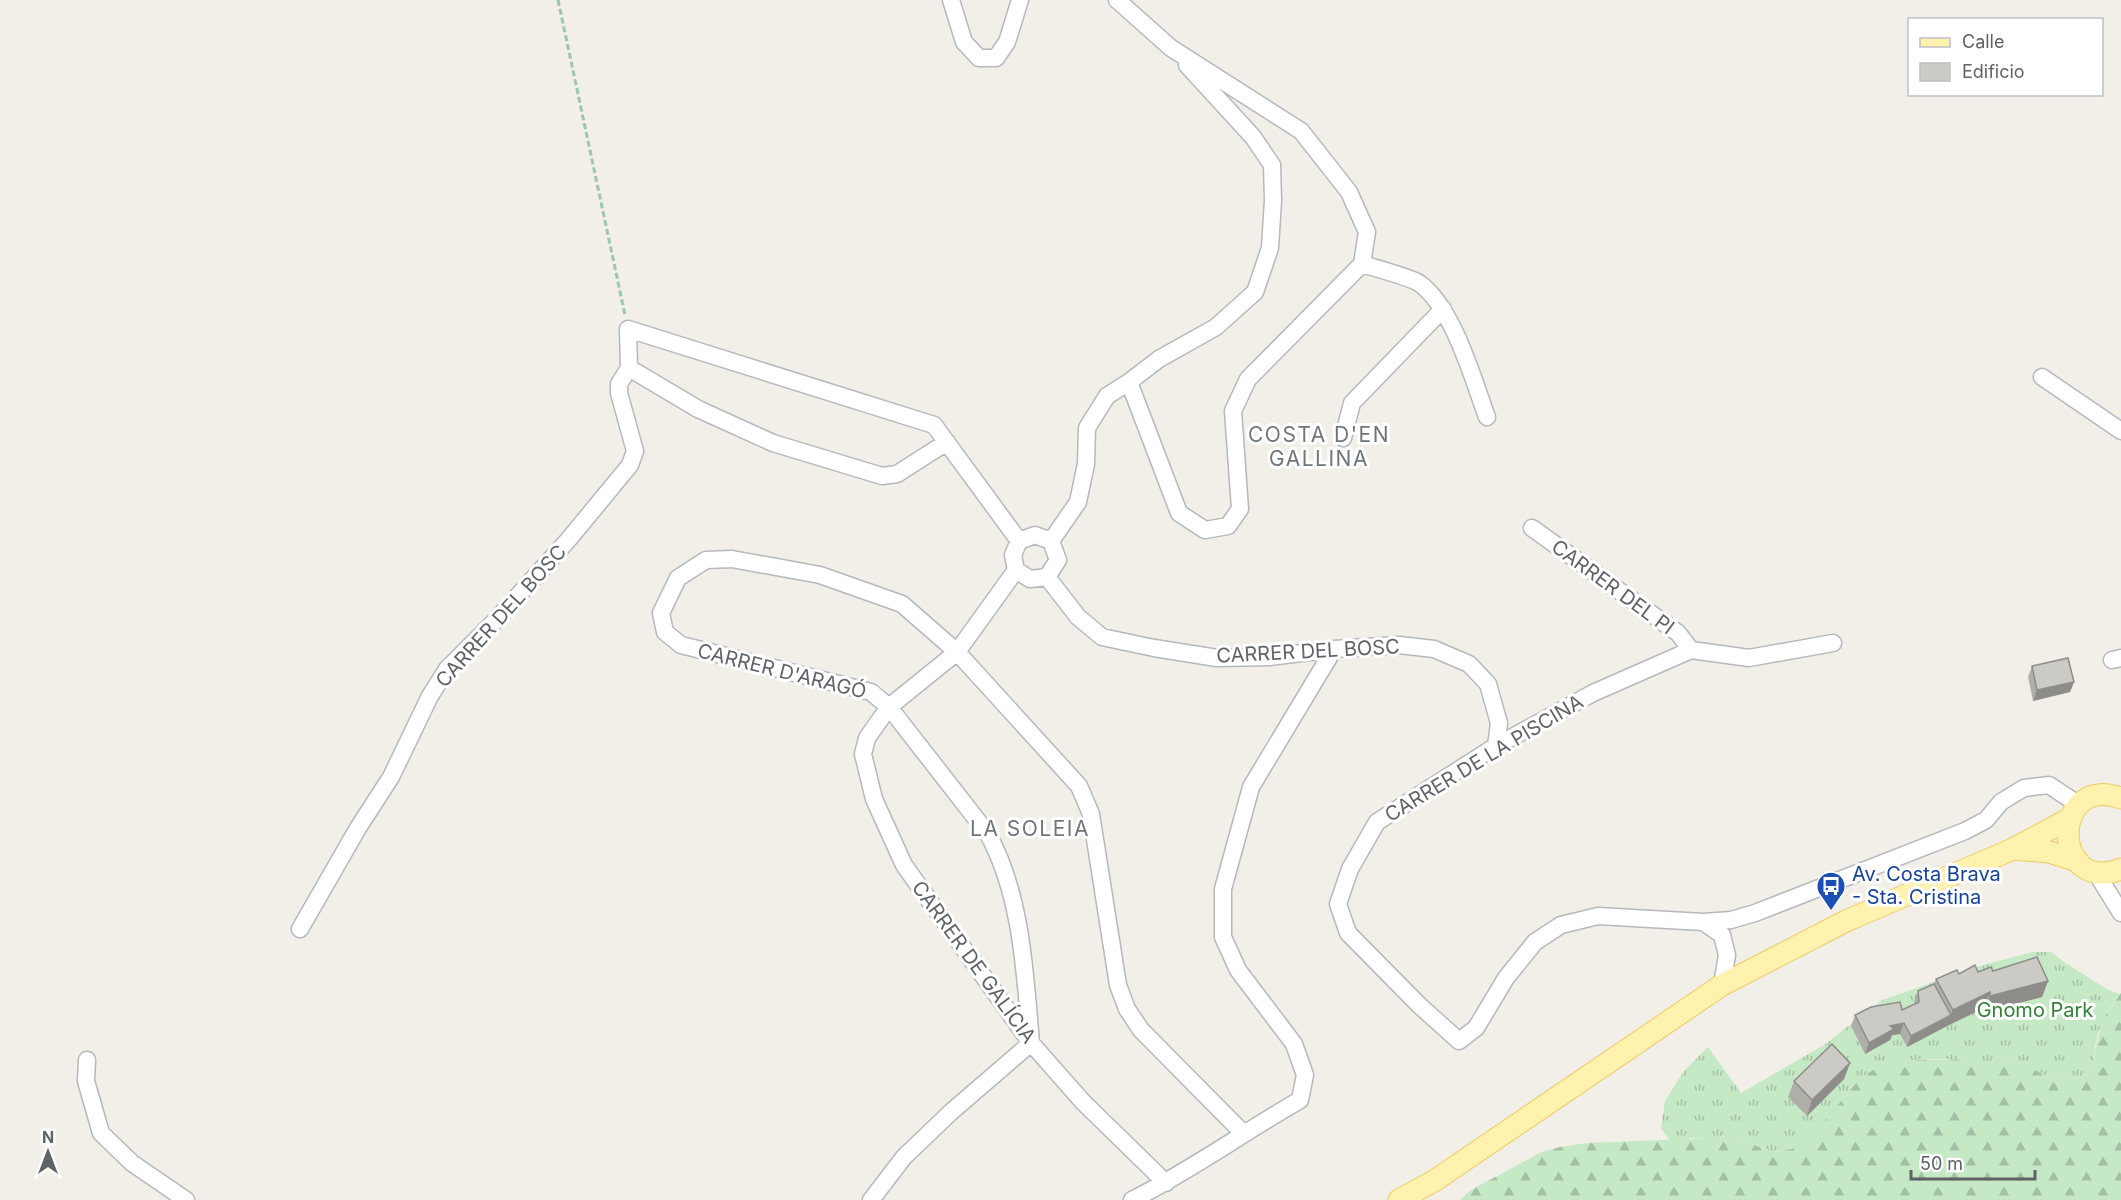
<svg xmlns="http://www.w3.org/2000/svg" width="2121" height="1200" font-family="Inter,sans-serif">
  <style>
    .grass { fill: url(#grass-tufts) }
    .forest { fill: url(#forest-firs) }
    .lines { fill: none; stroke-linecap: round; stroke-linejoin: round }
    .minor-casing { stroke: #b5b8bc; stroke-width: 19 }
    .major-casing { stroke: #f2c960; stroke-width: 23 }
    .path { stroke: #9cc7a9; stroke-width: 3; stroke-dasharray: 6 3; stroke-linecap: butt }
    .minor { stroke: #fff; stroke-width: 16 }
    .major { stroke: #fff2af; stroke-width: 21 }
    .wall { fill: #afaea9 }
    .shaded-wall { fill: #8f8d8a }
    .building { fill: #cccac5; stroke: #8f8d8a; stroke-width: 1.5 }
    .labels { text-anchor: middle; stroke-width: 6; stroke-linejoin: round; paint-order: stroke }
    .street-label { font-size: 20px; fill: #5f6368; stroke: #fff }
    .transit-label { font-size: 20px; fill: #164399; stroke: #fff; text-anchor: start }
    .park-label { font-size: 20px; fill: #348238; stroke: #fff }
    .neighbourhood-label { font-size: 21px; letter-spacing: 1.5px; fill: #70757a; stroke: #fff }
  </style>
  <defs>
    <pattern id="grass-tufts" width="24" height="20" patternUnits="userSpaceOnUse" patternTransform="scale(1.5)"><rect width="24" height="20" fill="#c5e8c5"/><path d="M3 7l-1-3M5 7V3M7 7l1-3M15 17l-1-3M17 17v-4M19 17l1-3" fill="none" stroke="#a3c0a4"/></pattern>
    <pattern id="forest-firs" width="22" height="20" patternUnits="userSpaceOnUse" patternTransform="scale(1.5)"><rect width="22" height="20" fill="#c5e8c5"/><path d="M5 1l3.5 6h-7zM16 11l3.5 6h-7z" fill="#a3c0a4"/></pattern>
  </defs>
  <rect width="100%" height="100%" fill="#f1efe8"/>
  <path class="grass" d="M2033,952H2051L2064,962L2108,990L2120,994C2110,1006 2099,1025 2096,1041C2094,1052 2093,1062 2090,1074L2071,1080L2052,1078L2017,1063L1979,1059H1919L1824,1124L1810,1139L1793,1149L1774,1152L1737,1139L1691,1138L1670,1141L1661,1128L1665,1101L1683,1072L1708,1047L1741,1093L1824,1045L1882,1000L1983,965Z"/>
  <path class="forest" d="M2121,993V1200H1460L1471,1190L1523,1162L1539,1153L1560,1147L1587,1143L1713,1138L1737,1139L1774,1152L1792,1149L1810,1139L1861,1077L1881,1066L1901,1060L1979,1059L2018,1063L2052,1078L2071,1080L2090,1074L2102,1020Z"/>
  <g class="lines">
    <g class="minor-casing">
      <path id="minor" d="M951,0L964,42L979,58H996L1007,42L1020,0
        M1362,264C1375,268 1409,277 1419,283C1453,307 1473,379 1487,417
        M2042,377L2121,431
        M1129,382L1159,359L1216,327L1255,292L1270,248L1273,200L1272,165L1253,137L1187,65
        M1343,438L1352,403L1443,309
        M947,442L897,474L882,476L773,443L698,409L629,368L628,329L934,425L1019,541
        M1532,528L1678,633L1691,650
        M1035,535L1051,541L1058,560L1047,577L1030,579L1016,570L1013,555L1019,541Z
        M1051,541L1078,502L1086,464L1087,428L1107,396L1129,382L1179,513L1205,530L1228,526L1240,509L1233,411L1248,379L1362,264L1367,232L1349,192L1301,131L1171,48L1117,0
        M1016,570L957,652L889,707L867,738L863,754L874,799L904,865L1031,1043L1083,1102L1166,1183
        M1047,577L1078,617L1102,637L1154,648L1217,658L1269,657L1334,649L1399,645L1434,649L1469,664L1488,684L1499,723L1496,746
        M1833,643L1749,658L1691,650L1593,693L1496,746L1377,822L1350,869L1338,904L1348,933L1419,1005L1459,1041L1476,1028L1506,978L1535,942L1561,925L1598,916L1703,922L1731,920L1755,913L1965,831L1986,820L2001,802L2024,788L2049,785L2079,805
        M2112,660L2121,658
        M2095,871L2121,913
        M1703,922L1722,935L1727,955L1722,985
        M300,929L358,828L391,777L430,696L447,669L496,620L569,539L630,465L635,451L619,393V384L629,368
        M87,1060L86,1081L101,1133L132,1163L186,1200
        M871,1200L904,1157L951,1112L1031,1043C1025,974 1022,896 988,834L889,707L871,692L681,645L665,632L661,613L678,578L706,560L732,559L820,575L902,604L957,652L1079,786L1091,814L1118,985L1127,1009L1141,1030L1243,1133
        M1132,1200C1190,1171 1244,1132 1300,1100L1305,1075L1294,1044L1238,970L1223,937V889L1251,787L1334,649"/>
    </g>
    <g class="major-casing">
      <path id="major" d="M2121,798C2050,773 2051,896 2121,869
        M2013,849L2049,852L2078,861
        M1399,1200L1434,1181L1722,985L1846,921L2013,849L2069,819"/>
    </g>
    <path class="path" d="M558,0L625,315"/>
    <use href="#minor" class="minor"/>
    <use href="#major" class="major"/>
  </g>
  <path class="wall" d="M2032,666L2074,682L2070,692L2033,701L2028,677Z
    M1993,971L2048,981L2042,997L1985,1012L1984,1008L1947,1026L1907,1047L1900,1034L1892,1035L1890,1040L1865,1054L1851,1026L1855,1015L1902,1010L1914,1005V1002L1918,991L1934,984L1936,979L1959,974Z
    M1850,1063L1844,1079L1807,1116L1788,1097L1794,1081Z"/>
  <path class="shaded-wall" d="M2074,682L2070,692L2033,701L2037,690Z
    M2048,981L2042,997L1985,1012L1990,996Z
    M1990,992L1984,1008L1947,1026L1907,1047L1911,1036L1951,1015L1953,1010Z
    M1904,1023L1900,1034L1892,1035L1890,1040L1865,1054L1869,1043L1890,1026Z
    M1850,1063L1844,1079L1807,1116L1812,1100Z"/>
  <path class="building" d="M2068,658L2074,682L2037,690L2032,666Z
    M2037,957L2048,981L1990,996V992L1953,1010L1936,979L1957,970L1959,974L1975,965L1978,972L1991,967L1993,971Z
    M1934,984L1951,1015L1911,1036L1904,1023L1890,1026L1894,1029L1869,1043L1855,1015L1871,1007L1900,1002L1902,1010L1919,1002L1918,991Z
    M1832,1044L1850,1063L1812,1100L1794,1081Z"/>
  <defs>
    <g id="bus-pin" transform="scale(1.5)"><path d="M0 17L-7.5 6A9.5 9.5 0 1 1 7.5 6Z" fill="#1a4fb4" stroke="#fff"/><path d="M-5-6H5V4H4V6H2V4H-2V6H-4V4H-5ZM-3.5-4V0h7V-4ZM-3.5 1.2v1.5H-2V1.2ZM2 1.2v1.5H3.5V1.2Z" fill="#fff"/></g>
  </defs>
  <g fill-rule="evenodd">
    <use href="#bus-pin" x="1831" y="886"/>
  </g>
  <g class="labels">
    <g class="street-label">
      <text transform="translate(1613 587) rotate(36)" y="7">CARRER DEL PI</text>
      <text transform="translate(501 616) rotate(-48)" y="7">CARRER DEL BOSC</text>
      <text transform="translate(1308 651) rotate(-3)" y="7">CARRER DEL BOSC</text>
      <text transform="translate(782 671) rotate(14)" y="7">CARRER D'ARAGÓ</text>
      <text transform="translate(1484 758) rotate(-31)" y="7">CARRER DE LA PISCINA</text>
      <text transform="translate(974 962) rotate(54)" y="7">CARRER DE GALÍCIA</text>
    </g>
    <g class="transit-label">
      <text x="1852" y="881">Av. Costa Brava<tspan x="1852" dy="23">- Sta. Cristina</tspan></text>
    </g>
    <g class="park-label">
      <text x="2035" y="1017">Gnomo Park</text>
    </g>
    <g class="neighbourhood-label">
      <text x="1319" y="442">COSTA D'EN<tspan x="1319" dy="24">GALLINA</tspan></text>
      <text x="1030" y="836">LA SOLEIA</text>
    </g>
  </g>
  <rect x="1908" y="18" width="195" height="78" fill="#ffffff" stroke="#bfc1c3" stroke-width="1.5"/>
  <rect x="1920" y="38" width="30" height="9" fill="#fff2af" stroke="#bfc1c3" stroke-width="1.5"/>
  <text x="1962" y="48" font-size="18" fill="#5f6368">Calle</text>
  <rect x="1920" y="63" width="30" height="18" fill="#cccac5" stroke="#bfc1c3" stroke-width="1.5"/>
  <text x="1962" y="78" font-size="18" fill="#5f6368">Edificio</text>
  <g transform="translate(48 1152)" stroke="#ffffff" stroke-width="4.5" paint-order="stroke">
  <path d="M0-4.5L10 22L0 15L-10 22Z" fill="#5f6368"/>
  <text y="-9" font-size="16" font-weight="bold" text-anchor="middle" fill="#5f6368">N</text>
  </g>
  <path d="M1911 1170v9h124v-9" fill="none" stroke="#5f6368" stroke-width="3"/>
  <text x="1920" y="1170" font-size="18" fill="#5f6368" stroke="#ffffff" stroke-width="4.5" paint-order="stroke">50 m</text>
</svg>
